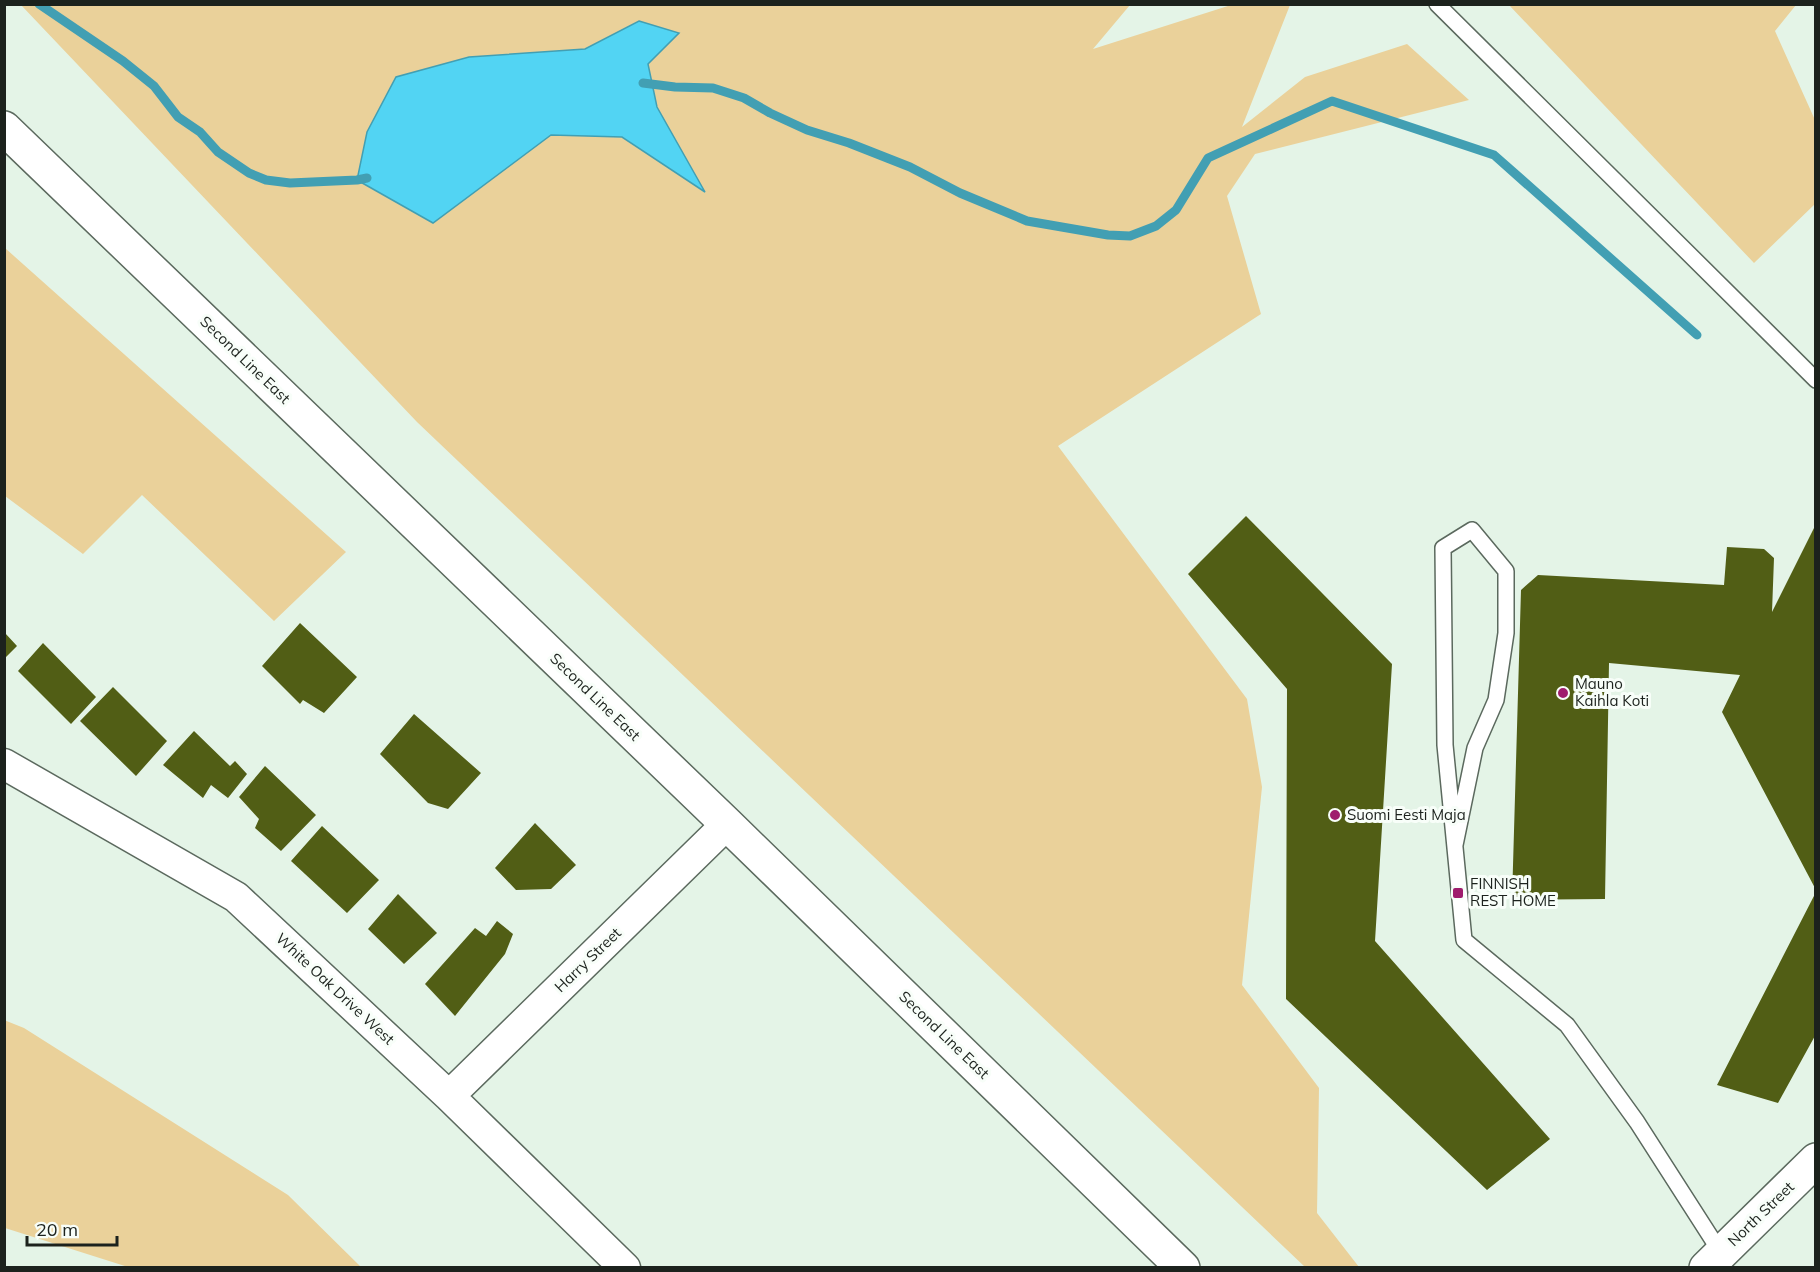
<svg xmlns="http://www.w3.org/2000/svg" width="1820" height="1272" font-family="Mulish,sans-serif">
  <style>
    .green { fill: #ead19a; fill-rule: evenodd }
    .water { fill: #52d4f3; stroke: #429fb3; stroke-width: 1.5 }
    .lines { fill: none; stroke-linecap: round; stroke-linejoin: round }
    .stream { stroke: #429fb3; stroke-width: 9 }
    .building { fill: #515e15 }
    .lane-casing { stroke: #5b695e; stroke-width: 18 }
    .street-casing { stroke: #5b695e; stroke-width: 33 }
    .secondary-casing { stroke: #5b695e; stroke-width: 36 }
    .highway-casing { stroke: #5b695e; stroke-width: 36 }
    .lane { stroke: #fff; stroke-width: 15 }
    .street { stroke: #fff; stroke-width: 30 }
    .secondary { stroke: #fff; stroke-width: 33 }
    .highway { stroke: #fff; stroke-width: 33 }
    .poi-dot { fill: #9f1c6d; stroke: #f8fef9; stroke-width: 2 }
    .labels { text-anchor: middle; stroke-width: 6; stroke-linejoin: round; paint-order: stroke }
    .street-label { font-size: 15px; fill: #1c221d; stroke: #f8fef9 }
    .poi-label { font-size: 15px; fill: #1c221d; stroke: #f8fef9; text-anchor: start }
  </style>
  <rect width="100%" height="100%" fill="#e4f4e7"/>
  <path class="green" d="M21,5H1130L1093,49L1231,5H1290L1242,127L1305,77L1407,44L1469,100L1255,154L1227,196L1261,314L1058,446L1247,699L1262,787L1242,985L1319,1088L1317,1213L1359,1267H1305L417,422ZM639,21L678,33L648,64L657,107L704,191L622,137L550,135L469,57L585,49Z
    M1509,5H1796L1775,31L1815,120V204L1754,263Z
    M5,248L346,552L274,621L142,495L83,554L5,496Z
    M4,1020L24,1028L288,1195L361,1267H128L5,1228Z"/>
  <path class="water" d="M639,21L679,33L648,64L657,107L705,192L622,137L551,135L433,223L357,180L367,132L396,77L469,57L585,49Z"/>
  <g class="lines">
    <path class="stream" d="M39,4L123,61L154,86L178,117L200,132L218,152L249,173L266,180L290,183L357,180L367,178
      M643,83L675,87L713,88L744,98L770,113L807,130L849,143L910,167L960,193L1027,221L1108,235L1130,236L1156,226L1176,210L1208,158L1332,101L1494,155L1697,335"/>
  </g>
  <path class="building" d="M1246,516L1392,664L1375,941L1550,1139L1487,1190L1286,999L1287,689L1188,574Z
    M1816,524V890L1722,712L1740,675L1609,663L1605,899L1512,900L1521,590L1538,575L1724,585L1727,547L1764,549L1774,558L1772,612Z
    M300,623L357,677L324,713L303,700L300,704L262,666Z
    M5,633L17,646L5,658Z
    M43,643L96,697L71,724L18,671Z
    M113,687L167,741L136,776L80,721Z
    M414,714L481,773L448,809L428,803L380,754Z
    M194,731L230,766L235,761L247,774L228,798L211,785L203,798L163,765Z
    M265,766L316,815L281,851L255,828L259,819L239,797Z
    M535,823L576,865L551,889L516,890L495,868Z
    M322,826L379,880L347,913L291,861Z
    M1816,892V1034L1778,1103L1717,1085Z
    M398,894L437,933L404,964L368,929Z
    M497,921L513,934L505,954L455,1016L425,984L475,928L486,936Z"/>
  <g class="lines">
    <g class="lane-casing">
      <path id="lane" d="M1437,4L1816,380
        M1455,845L1475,748L1496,700L1506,633V571L1472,530L1443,548L1445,745L1464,940L1567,1025L1637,1122L1721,1253"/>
    </g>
    <g class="street-casing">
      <path id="street" d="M4,764L236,897L449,1096L625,1268
        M449,1096L727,824"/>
    </g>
    <g class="secondary-casing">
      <path id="secondary" d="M1706,1268L1816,1160"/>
    </g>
    <g class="highway-casing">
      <path id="highway" d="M4,128L727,824L1183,1268"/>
    </g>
    <use href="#lane" class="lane"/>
    <use href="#street" class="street"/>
    <use href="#secondary" class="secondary"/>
    <use href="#highway" class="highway"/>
  </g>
  <g class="poi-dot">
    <circle cx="1563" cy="693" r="6"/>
    <circle cx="1335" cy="815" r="6"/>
    <rect x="1452" y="887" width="12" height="12" rx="3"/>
  </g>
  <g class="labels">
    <g class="street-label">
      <text transform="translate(245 360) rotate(44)" y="5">Second Line East</text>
      <text transform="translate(595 697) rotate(44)" y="5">Second Line East</text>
      <text transform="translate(588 960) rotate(-44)" y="5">Harry Street</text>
      <text transform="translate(335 989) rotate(43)" y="5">White Oak Drive West</text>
      <text transform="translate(944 1035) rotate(44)" y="5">Second Line East</text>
      <text transform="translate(1761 1214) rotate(-44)" y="5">North Street</text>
    </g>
    <g class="poi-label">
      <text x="1575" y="689">Mauno<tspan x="1575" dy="17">Kaihla Koti</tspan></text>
      <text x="1347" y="820">Suomi Eesti Maja</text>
      <text x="1470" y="889">FINNISH<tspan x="1470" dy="17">REST HOME</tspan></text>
    </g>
  </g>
  <rect width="1820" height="1272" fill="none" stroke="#1c221d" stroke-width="12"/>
  <path d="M27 1236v9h90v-9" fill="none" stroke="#1c221d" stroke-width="3"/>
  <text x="36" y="1236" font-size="18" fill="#1c221d" stroke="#f8fef9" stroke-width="4.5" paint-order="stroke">20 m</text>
</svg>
